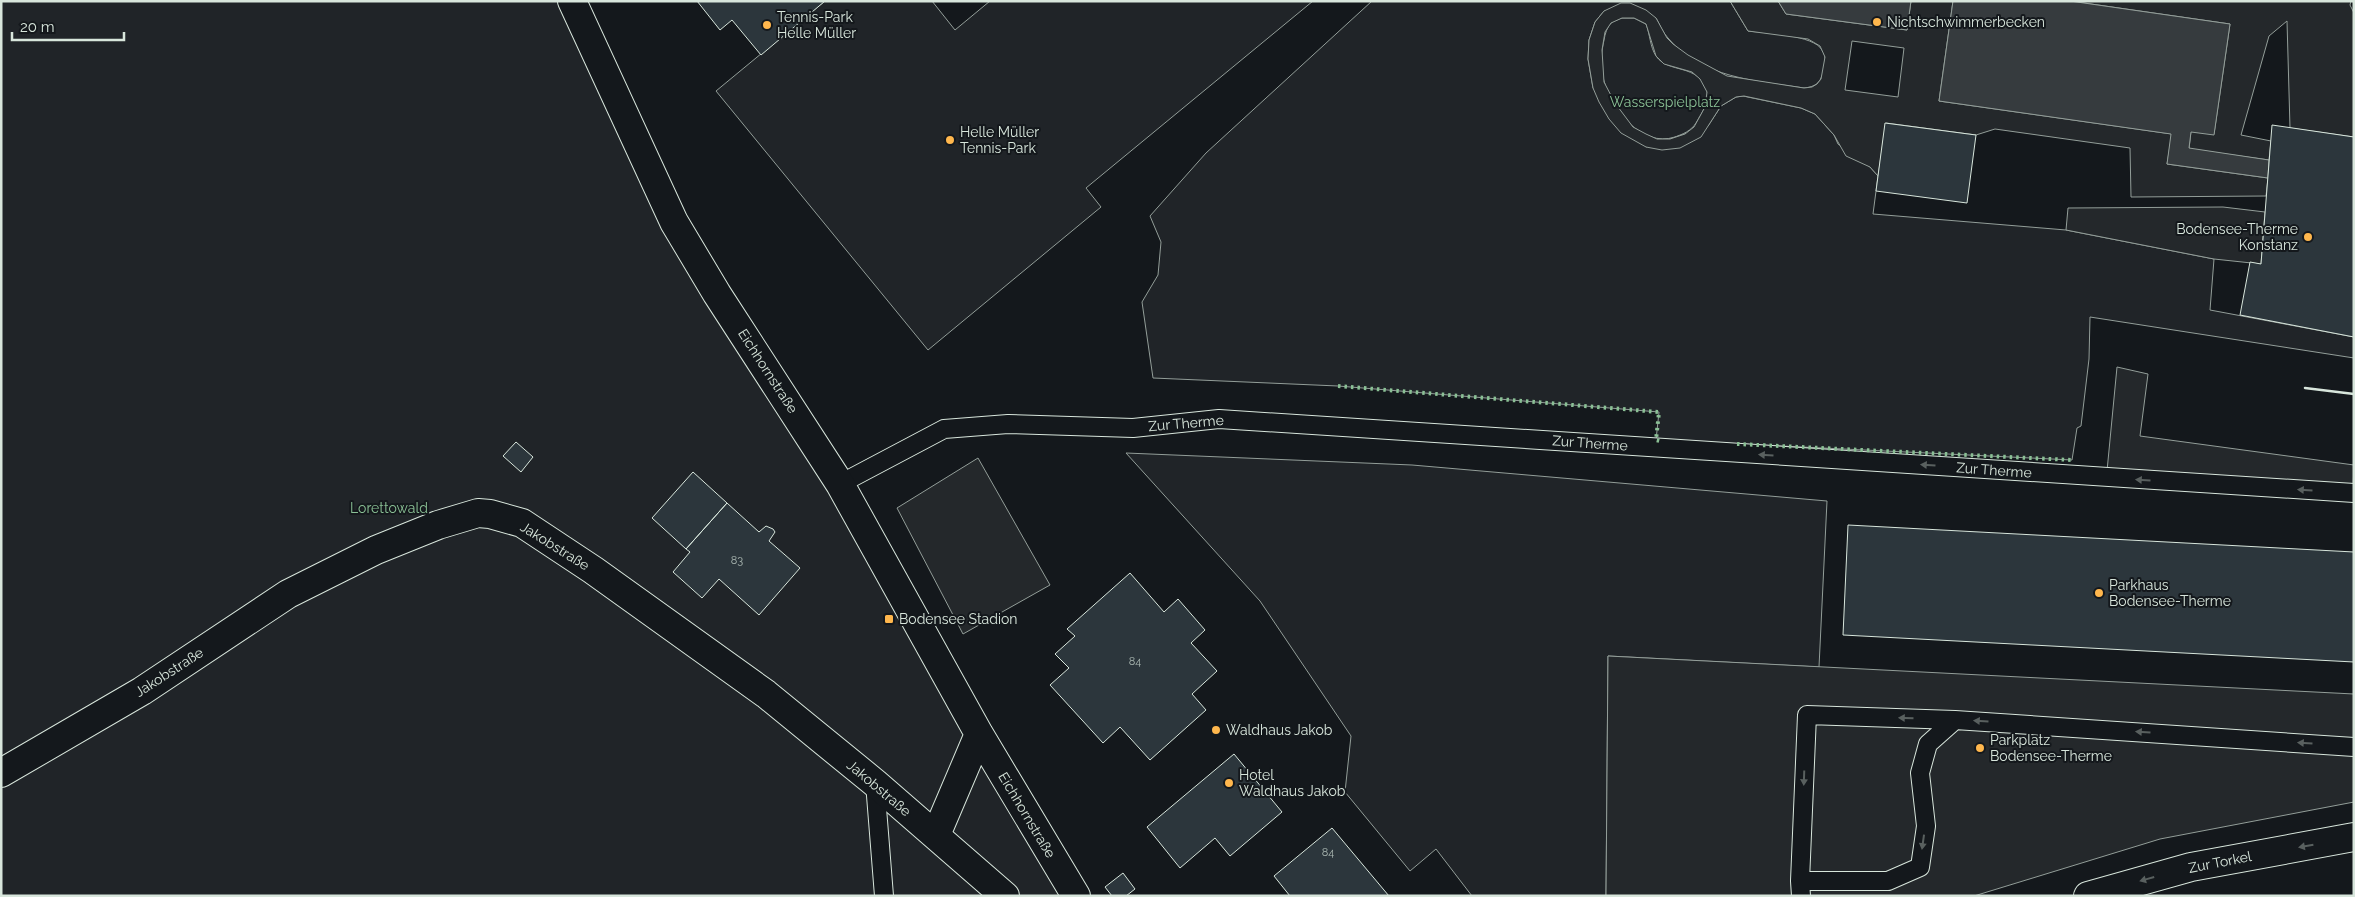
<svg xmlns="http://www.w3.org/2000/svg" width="2355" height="897" font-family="Raleway,sans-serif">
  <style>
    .green { fill: #202428; stroke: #939e99 }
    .parking { fill: #24282b; stroke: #939e99; fill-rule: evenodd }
    .water { fill: #363b3e; stroke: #939e99 }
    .building { fill: #2c363c; stroke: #d8e6dc }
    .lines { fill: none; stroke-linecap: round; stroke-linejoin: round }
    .lane-casing { stroke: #d8e6dc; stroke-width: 20 }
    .street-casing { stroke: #d8e6dc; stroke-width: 30 }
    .lane { stroke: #14181c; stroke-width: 18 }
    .street { stroke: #14181c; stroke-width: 28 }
    .hedge { stroke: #8ac095; stroke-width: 4; stroke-dasharray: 2.5 4; stroke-linecap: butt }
    .wall { stroke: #d8e6dc; stroke-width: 2.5 }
    .oneway { fill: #59605f }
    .poi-dot { fill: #ffb74d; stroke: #14181c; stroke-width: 2 }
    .labels { text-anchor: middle; stroke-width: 4; stroke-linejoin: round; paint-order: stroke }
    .number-label { font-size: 11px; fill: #adbab4 }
    .poi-label { font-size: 14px; fill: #d8e6dc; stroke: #14181c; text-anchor: start }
    .park-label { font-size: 14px; fill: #8ac095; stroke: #14181c }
    .street-label { font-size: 14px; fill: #d8e6dc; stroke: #14181c }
  </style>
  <rect width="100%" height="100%" fill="#14181c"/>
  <path class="green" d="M1,1H577L704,277L1067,896H1Z
    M825,1H932L955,30L990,1H1313L1086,188L1101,207L928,350L716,91Z
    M1372,1H1730L1748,31C1765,33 1814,35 1822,50C1827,57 1825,65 1823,73C1820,83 1815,87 1804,88C1757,81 1701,78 1668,38C1663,33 1660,25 1656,18L1604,11L1595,22L1589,40L1588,59L1593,88L1646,147L1708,126L1721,106L1736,97L1743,96L1801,108L1815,114L1834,135L1838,144L1870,167L1878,176L1873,214L2066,230L2214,259L2210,310L2354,337V358L2090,317L2089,359L2081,426L2077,428L2072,460L1656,440L1659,412L1338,386L1153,378L1142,302L1158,275L1161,242L1150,216L1206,153Z
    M1622,18H1634L1646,24C1650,34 1650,47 1656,56C1668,74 1699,63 1707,91C1710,102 1701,114 1696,123C1691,131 1683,134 1675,137C1641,148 1612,109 1604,81C1600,68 1601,53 1604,40C1605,34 1607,27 1611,23C1614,21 1619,19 1622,18Z
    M1126,453L1412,465L1827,501L1819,667L1608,656L1606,896H1472L1436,849L1410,871L1345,792L1351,736L1260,601Z"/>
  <path class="parking" d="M1730,1H1778L1786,14L1907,30L1911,1H1953L1939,101L2172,134L2167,164L2268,178L2266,196L2131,197L2130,148L1995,129L1976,135L1886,123L1878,176L1870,167L1846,156L1834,135L1815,114L1801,108L1744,96L1736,97L1721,106L1701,137L1680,148L1662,150L1646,147L1621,133L1609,119L1599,102L1593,88L1588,59L1589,40L1595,22L1604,11L1621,3H1630L1646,10L1656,18L1667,38L1673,44L1688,55L1727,76L1804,88L1812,87L1817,84L1821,79L1825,57L1820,46L1808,39L1748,31ZM1622,18H1634L1646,24L1656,56L1664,64L1692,72L1700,79L1707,92L1705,107L1694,127L1685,134L1670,139H1657L1646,134L1633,127L1615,103L1604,82L1602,50L1605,32L1611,23ZM1852,41L1904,48L1898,97L1845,90Z
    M2070,1H2351L2350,5L2354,13V137L2290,128L2287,21L2269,36L2241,135L2271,141L2269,160L2189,149L2191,131L2214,134L2230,24Z
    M2223,207L2265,212L2261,264L2214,259L2066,230L2068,208Z
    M2117,367L2148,374L2140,436L2354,465L2353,488L2107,471Z
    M978,458L1050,585L963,634L897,508Z
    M1608,656L2354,694V802L2160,839L1974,896H1606Z"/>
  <path class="water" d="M1778,1H1911L1907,30L1786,14Z
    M1953,1H2070L2230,24L2214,135L2191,132L2189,148L2269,160L2268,178L2167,164L2171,134L1939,101Z"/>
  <path class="building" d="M697,1H825L761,55L732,20L720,30Z
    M1885,123L1976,135L1967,203L1876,191Z
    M2272,125L2354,137V337L2240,315L2250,262L2261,264Z
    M516,442L533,457L521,472L503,456Z
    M693,472L727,503L686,549L652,518Z
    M727,503L759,532L766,526L773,529L775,532L769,541L800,568L759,615L719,579L702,598L673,572L690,552L686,549Z
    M1848,525L2354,552V662L1843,635Z
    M1130,573L1164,612L1178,599L1205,630L1191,643L1217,671L1192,694L1206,710L1150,760L1120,727L1103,743L1050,685L1069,668L1055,654L1075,636L1067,629Z
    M1234,754L1282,812L1230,856L1215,838L1180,868L1147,827Z
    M1332,828L1389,896H1290L1274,876Z
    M1123,873L1135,889L1126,896H1112L1105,887Z"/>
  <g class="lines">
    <g class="lane-casing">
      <path id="lane" d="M840,484L944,429L1008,424L1133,428L1219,419L2354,493
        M875,783L884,896
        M1800,881L1807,715L1955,720
        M1801,896L1800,881H1888L1920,867L1926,826L1920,773L1928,744L1955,720L2354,747"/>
    </g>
    <g class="street-casing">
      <path id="street" d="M572,1L674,222L717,294L840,484L979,734L1076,896
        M1,773L142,691L288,594L376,550L438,525L478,513L490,514L522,523L593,570L766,694L875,783L1005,896
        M936,835L979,734
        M2088,896L2191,867L2354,837"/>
    </g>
    <use href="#lane" class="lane"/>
    <use href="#street" class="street"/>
    <path class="hedge" d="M1338,386L1659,412L1656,440L1660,441
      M1737,444L2072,460"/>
    <path class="wall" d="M2305,388L2354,394"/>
  </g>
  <defs><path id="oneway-solid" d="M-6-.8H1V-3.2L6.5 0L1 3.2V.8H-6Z" transform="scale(1.25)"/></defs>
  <g class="oneway">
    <use href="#oneway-solid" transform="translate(1766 455) rotate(-176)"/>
    <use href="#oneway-solid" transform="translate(1928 465) rotate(-176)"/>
    <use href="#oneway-solid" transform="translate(2143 480) rotate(-176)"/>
    <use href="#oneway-solid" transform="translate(2305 490) rotate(-176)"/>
    <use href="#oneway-solid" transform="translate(1906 718) rotate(-178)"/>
    <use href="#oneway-solid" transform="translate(1981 721) rotate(-176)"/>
    <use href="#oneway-solid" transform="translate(2143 732) rotate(-176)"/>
    <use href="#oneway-solid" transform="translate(2305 743) rotate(-176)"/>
    <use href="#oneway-solid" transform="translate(1804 778) rotate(92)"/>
    <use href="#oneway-solid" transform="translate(1923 842) rotate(98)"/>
    <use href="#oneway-solid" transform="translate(2306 846) rotate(170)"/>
    <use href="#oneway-solid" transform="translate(2147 879) rotate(164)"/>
  </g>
  <g class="poi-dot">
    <circle cx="1877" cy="22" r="5"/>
    <circle cx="767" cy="25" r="5"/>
    <circle cx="950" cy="140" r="5"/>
    <circle cx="2308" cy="237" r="5"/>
    <circle cx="2099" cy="593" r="5"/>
    <rect x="884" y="614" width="10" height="10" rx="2.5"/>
    <circle cx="1216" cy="730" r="5"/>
    <circle cx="1980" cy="748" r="5"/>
    <circle cx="1229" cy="783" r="5"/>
  </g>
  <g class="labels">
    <g class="number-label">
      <text x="737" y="564">83</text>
      <text x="1135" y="665">84</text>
      <text x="1328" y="856">84</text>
    </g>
    <g class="poi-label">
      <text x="777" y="22">Tennis-Park<tspan x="777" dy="16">Helle Müller</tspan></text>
      <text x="1887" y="27">Nichtschwimmerbecken</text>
      <text x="960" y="137">Helle Müller<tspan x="960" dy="16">Tennis-Park</tspan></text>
      <text x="2298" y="234" text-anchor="end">Bodensee-Therme<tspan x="2298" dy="16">Konstanz</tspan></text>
      <text x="2109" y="590">Parkhaus<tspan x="2109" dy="16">Bodensee-Therme</tspan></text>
      <text x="899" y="624">Bodensee Stadion</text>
      <text x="1226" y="735">Waldhaus Jakob</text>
      <text x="1990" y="745">Parkplatz<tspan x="1990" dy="16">Bodensee-Therme</tspan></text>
      <text x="1239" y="780">Hotel<tspan x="1239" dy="16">Waldhaus Jakob</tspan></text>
    </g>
    <g class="park-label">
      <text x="1665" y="107">Wasserspielplatz</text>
      <text x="389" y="513">Lorettowald</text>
    </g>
    <g class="street-label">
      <text transform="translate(768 371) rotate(57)" y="5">Eichhornstraße</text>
      <text transform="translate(1186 423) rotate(-5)" y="5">Zur Therme</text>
      <text transform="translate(1590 443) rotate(4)" y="5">Zur Therme</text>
      <text transform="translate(1994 470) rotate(4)" y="5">Zur Therme</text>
      <text transform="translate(555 546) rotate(32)" y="5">Jakobstraße</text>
      <text transform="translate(169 672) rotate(-33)" y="5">Jakobstraße</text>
      <text transform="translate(879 788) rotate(40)" y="5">Jakobstraße</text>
      <text transform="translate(1027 815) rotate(59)" y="5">Eichhornstraße</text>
      <text transform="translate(2220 862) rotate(-11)" y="5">Zur Torkel</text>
    </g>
  </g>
  <rect width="2355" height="897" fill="none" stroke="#d8e6dc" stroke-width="5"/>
  <path d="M12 32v8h112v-8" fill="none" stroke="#d8e6dc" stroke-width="2.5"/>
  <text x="20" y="32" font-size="15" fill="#d8e6dc" stroke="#14181c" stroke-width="4" paint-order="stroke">20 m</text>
</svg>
